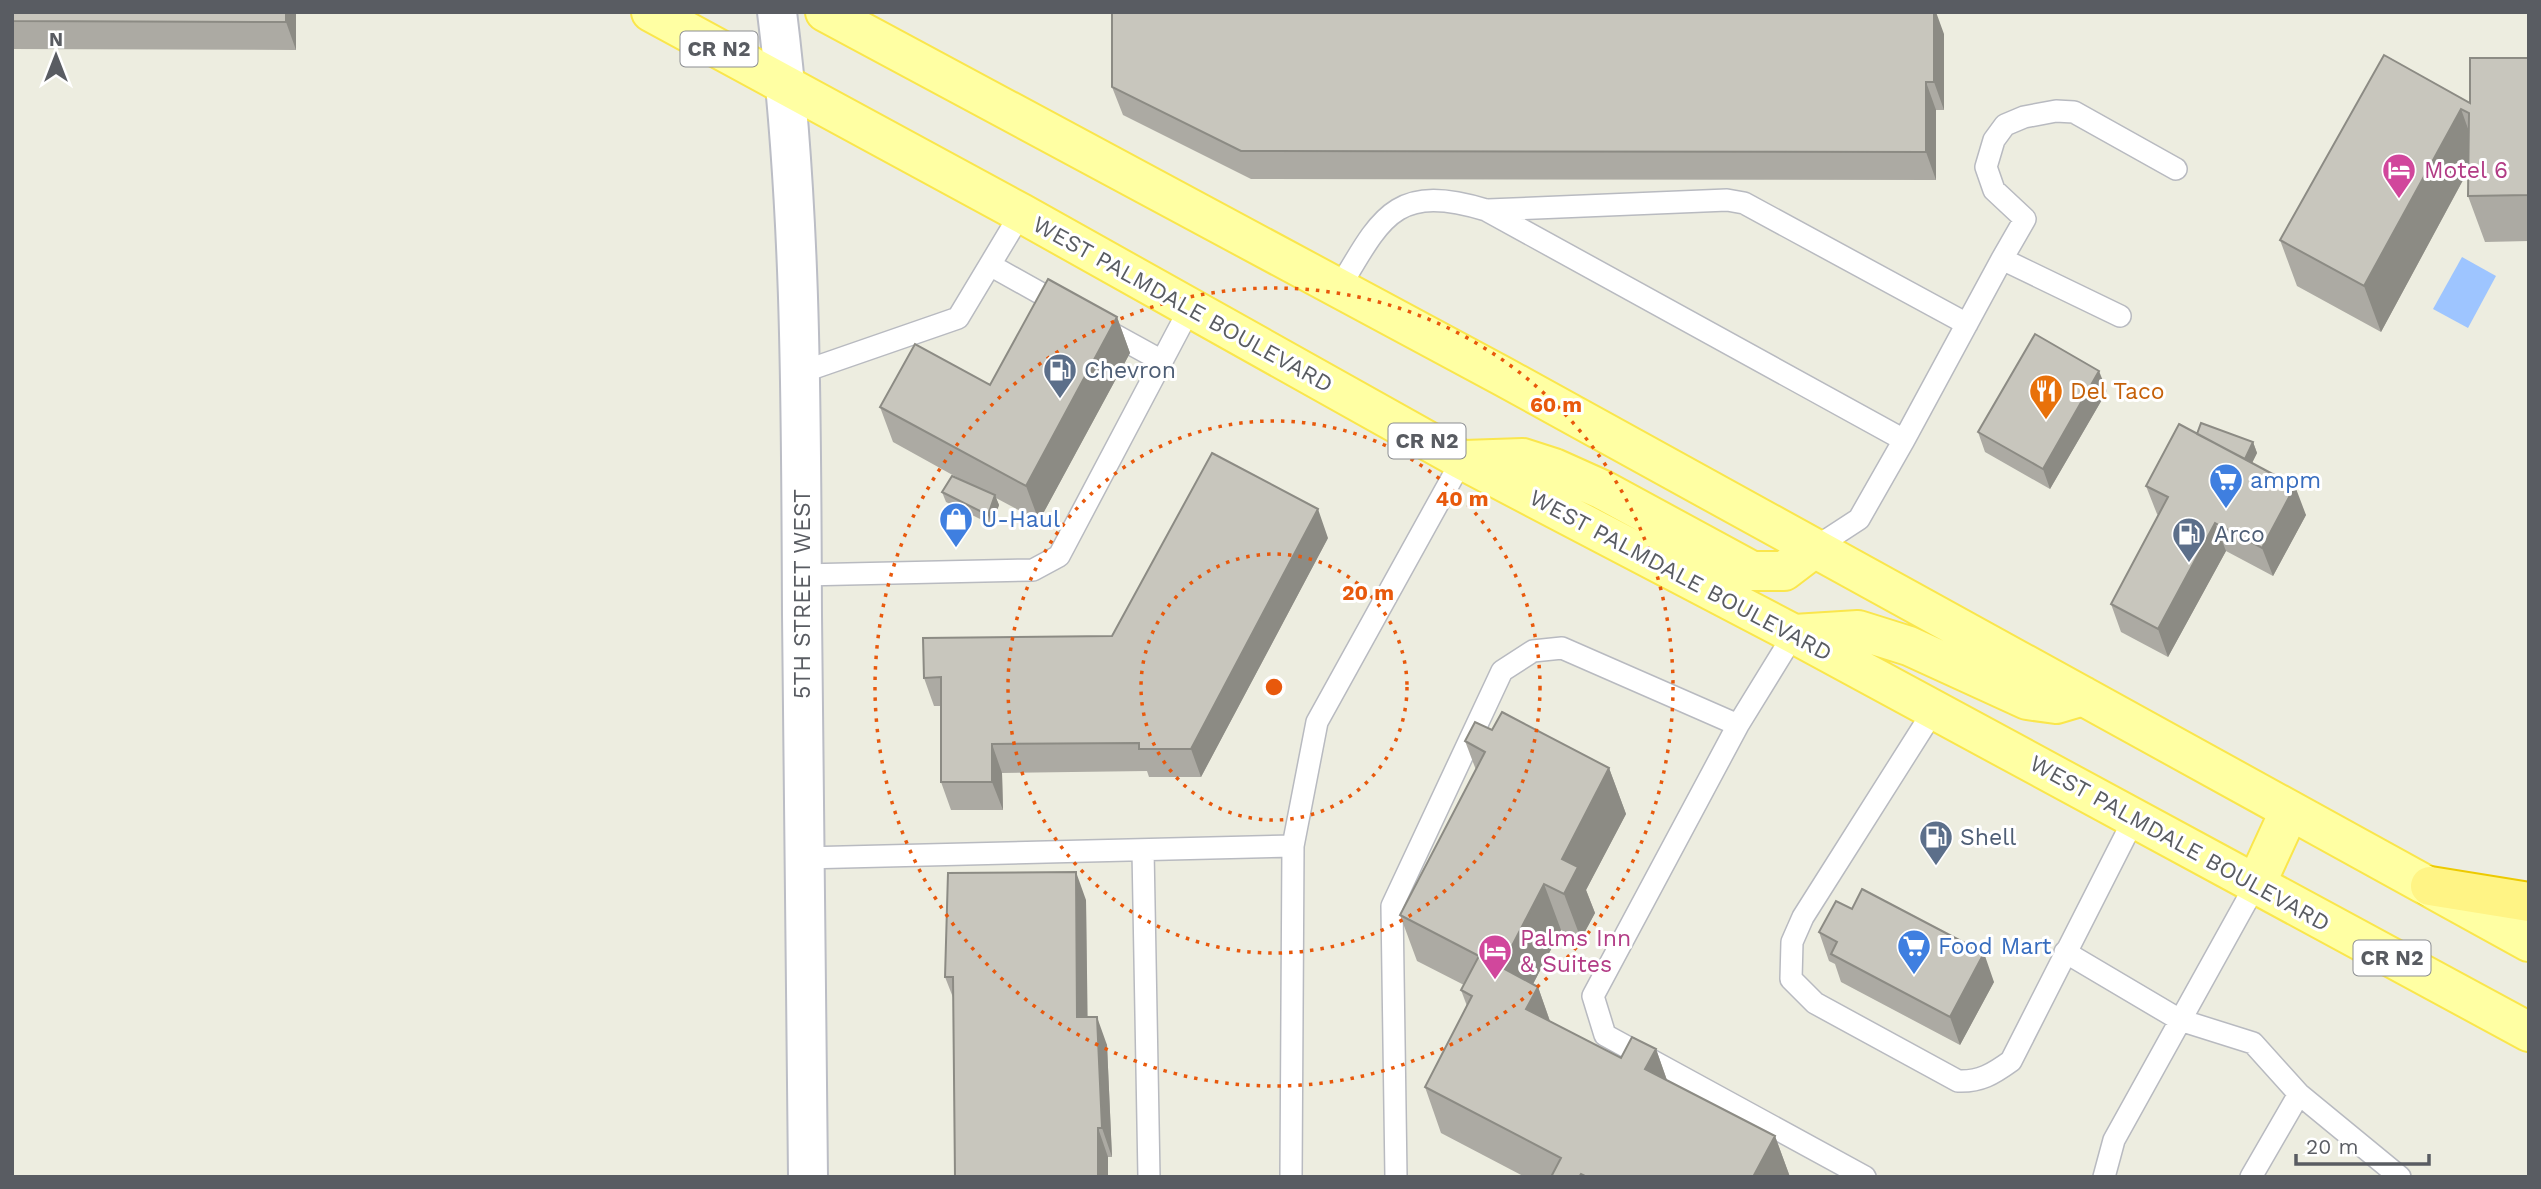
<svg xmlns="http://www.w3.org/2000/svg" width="2541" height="1189" font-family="'Work Sans',sans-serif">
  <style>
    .water { fill: #9ec5ff }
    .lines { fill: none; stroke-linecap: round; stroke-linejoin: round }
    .lane-casing { stroke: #b8bac0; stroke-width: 24 }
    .secondary-casing { stroke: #bbbdc5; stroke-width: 42 }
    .primary-casing { stroke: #fae64c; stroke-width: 42 }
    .highway-casing { stroke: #edca00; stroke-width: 42 }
    .lane { stroke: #fff; stroke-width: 21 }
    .secondary { stroke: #fff; stroke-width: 38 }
    .primary { stroke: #ffffa3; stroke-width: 38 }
    .highway { stroke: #fff485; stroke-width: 38 }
    .wall { fill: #acaaa3 }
    .shaded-wall { fill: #8c8b84 }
    .building { fill: #c8c6bd; stroke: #8c8b84; stroke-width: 2 }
    .ring { fill: none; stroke: #e8590c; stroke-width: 3.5; stroke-dasharray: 3.5 7 }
    .labels { text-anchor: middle; stroke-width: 6; stroke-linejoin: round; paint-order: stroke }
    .shield { fill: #fff; stroke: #8b8d91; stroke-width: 2 }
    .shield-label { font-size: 21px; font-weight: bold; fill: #595c62 }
    .hotel-label { font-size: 23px; fill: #b23c85; stroke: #fff; text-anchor: start }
    .street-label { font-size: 23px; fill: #595c62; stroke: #fff }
    .service-label { font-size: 23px; fill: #4e5e75; stroke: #fff; text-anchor: start }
    .food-label { font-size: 23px; fill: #c56008; stroke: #fff; text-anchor: start }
    .shop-label { font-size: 23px; fill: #366cbe; stroke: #fff; text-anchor: start }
    .centre { fill: #e8590c; stroke: #fff; stroke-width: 3.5 }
    .ring-label { font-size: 21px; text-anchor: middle; font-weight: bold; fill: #e8590c; stroke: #fff; stroke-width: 6; stroke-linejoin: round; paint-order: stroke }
  </style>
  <rect width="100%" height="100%" fill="#edede0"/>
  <path class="water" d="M2462,257L2496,276L2468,328L2433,309Z"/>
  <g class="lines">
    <g class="lane-casing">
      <path id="lane" d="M1488,210L1727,200L1744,203L1967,324
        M2002,259L2025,219L1994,190L1986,167L1994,140L2005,125L2024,117L2056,111L2074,112L2176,169
        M990,265L1065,307
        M1338,290C1381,218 1394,182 1486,210L1904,440L1859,519L1813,549
        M1102,328L1162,361
        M802,372L958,318L1021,213
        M1904,440L2002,259L2120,316
        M802,575L1033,570L1059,556L1190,308
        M1794,634L1738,725L1593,996L1605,1035L1865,1177
        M1934,710L1803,917L1792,942L1791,979L1815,1003L1958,1081C1980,1082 1993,1074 2011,1061L2135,817
        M1293,846L1317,722L1462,460
        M1143,850L1149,1177
        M803,858L1293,846L1291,1177
        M2065,952L2180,1020L2253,1043L2299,1094L2400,1177
        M1396,1177L1392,906L1502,671L1533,651L1562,648L1738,725
        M2104,1177L2114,1140L2256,884
        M2251,1177L2299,1094"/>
    </g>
    <g class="secondary-casing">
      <path id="secondary" d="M777,12C802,212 801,414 802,615C803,802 805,989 808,1177"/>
    </g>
    <g class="primary-casing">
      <path id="primary" d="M651,12L1021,213L1462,460L1794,634L2529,1032
        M825,12L1504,377L2529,942
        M1464,460L1523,458L1554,468L1603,490L1752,571H1784L1813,549
        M1794,634L1858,630L1909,646L2027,700L2056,704L2083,696
        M2256,884L2290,810"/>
    </g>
    <g class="highway-casing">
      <path id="highway" d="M2430,886L2529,902"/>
    </g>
    <use href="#lane" class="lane"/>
    <use href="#secondary" class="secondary"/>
    <use href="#primary" class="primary"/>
    <use href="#highway" class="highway"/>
  </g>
  <path class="wall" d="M12,12H296V50L12,49Z
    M1944,34V110H1936V180L1251,179L1123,115L1112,87Z
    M2384,55L2470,103L2529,58V241L2485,242L2468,196V171L2381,332L2297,286L2280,240Z
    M1117,317L1130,353L1039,521L996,498L999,505L992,525L946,502L942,492L967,483L893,442L880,407L990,385Z
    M2107,391L2050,489L1985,452L1978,432Z
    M2197,434L2253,442L2257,453L2252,463L2306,515L2273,576L2226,551L2168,657L2121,632L2111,604L2158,515L2157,514L2146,486Z
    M1328,538L1201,777H1149L1147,771L1002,773L1003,810H951L941,782V706H934L924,678L1112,636Z
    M1492,730L1609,768L1626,814L1586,890L1595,913L1581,939L1561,930L1533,984L1538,987L1550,1021L1621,1058L1656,1049L1667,1080L1775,1136L1790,1177H1525L1441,1133L1425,1087L1467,1006L1461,990L1464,985L1417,961L1400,915L1476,770L1465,741Z
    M1086,900L1087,1017L1107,1045L1112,1157H1108V1177H955L954,1000L945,977Z
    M1819,932L1994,982L1960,1045L1841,982L1835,964L1829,961Z"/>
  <path class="shaded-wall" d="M286,12H296V50L286,22Z
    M1934,12H1936L1944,34V110L1934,82Z
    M1926,82L1936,110V180L1926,152Z
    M2461,109L2477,154L2381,332L2364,286Z
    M1117,317L1130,353L1039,521L1026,486Z
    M2099,371L2107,391L2050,489L2043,469Z
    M2253,442L2257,453L2247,473L2243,462Z
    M2295,486L2306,515L2273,576L2262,548Z
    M995,495L999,505L992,525L988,515Z
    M1318,509L1328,538L1201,777L1191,749Z
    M2215,523L2226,551L2168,657L2158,629Z
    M992,744L1002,773L1003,810L992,782Z
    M1609,768L1626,814L1586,890L1595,913L1581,939L1564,894L1562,859Z
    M1076,872L1086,900L1088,1045L1077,1017Z
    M1544,884L1561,930L1518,1013L1501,967Z
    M1984,953L1994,982L1960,1045L1950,1017Z
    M1538,987L1554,1033L1526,1009Z
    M1097,1017L1107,1045L1112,1157L1102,1128Z
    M1656,1049L1672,1095L1645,1069Z
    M1098,1128L1108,1157V1177H1098Z
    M1775,1136L1790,1177H1753Z"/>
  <path class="building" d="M12,12H286V22L12,21Z
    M1112,12H1934V82H1926V152L1241,151L1112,87Z
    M2384,55L2470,103V58H2529V195L2468,196L2469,113L2461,109L2364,286L2280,240Z
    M1048,279L1117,317L1026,486L880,407L915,344L990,385Z
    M2035,334L2099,371L2043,469L1978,432Z
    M2201,423L2253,442L2245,459L2197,434Z
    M2179,424L2295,486L2262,548L2215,523L2158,629L2111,604L2168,497L2146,486Z
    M1212,453L1318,509L1191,749H1139V743L992,744V782H941V677L924,678L923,638L1112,636Z
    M952,476L995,495L988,515L942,492Z
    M1502,712L1609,768L1562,859L1578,867L1564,894L1544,884L1501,967L1538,987L1526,1009L1621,1058L1632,1037L1656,1049L1645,1069L1775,1136L1753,1177H1587L1581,1174L1579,1177H1551L1561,1158L1425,1087L1472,996L1461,990L1479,956L1400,915L1485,752L1465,741L1475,722L1492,730Z
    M1076,872L1077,1017H1097L1102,1128H1098V1177H955L953,977H945L948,873Z
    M1862,889L1984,953L1950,1017L1831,954L1837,942L1819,932L1836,901L1852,909Z"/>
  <g class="ring">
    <circle cx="1274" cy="687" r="133"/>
    <circle cx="1274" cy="687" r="266"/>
    <circle cx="1274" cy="687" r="399"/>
  </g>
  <defs>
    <g id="hotel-pin" transform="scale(1.75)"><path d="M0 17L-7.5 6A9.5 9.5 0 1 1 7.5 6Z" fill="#d1479c" stroke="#fff"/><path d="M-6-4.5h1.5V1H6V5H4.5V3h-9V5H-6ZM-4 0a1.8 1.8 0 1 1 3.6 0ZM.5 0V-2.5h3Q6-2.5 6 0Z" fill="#fff"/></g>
    <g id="fuel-pin" transform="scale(1.75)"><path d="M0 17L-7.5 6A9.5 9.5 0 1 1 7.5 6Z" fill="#5c6f8a" stroke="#fff"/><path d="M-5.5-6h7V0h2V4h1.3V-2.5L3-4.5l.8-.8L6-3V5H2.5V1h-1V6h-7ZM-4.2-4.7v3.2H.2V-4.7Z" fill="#fff"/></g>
    <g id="restaurant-pin" transform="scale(1.75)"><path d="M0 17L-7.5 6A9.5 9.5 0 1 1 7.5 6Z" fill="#e8710a" stroke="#fff"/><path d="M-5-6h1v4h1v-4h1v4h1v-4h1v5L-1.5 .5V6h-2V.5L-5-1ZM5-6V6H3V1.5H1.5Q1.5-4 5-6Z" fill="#fff"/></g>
    <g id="supermarket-pin" transform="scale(1.75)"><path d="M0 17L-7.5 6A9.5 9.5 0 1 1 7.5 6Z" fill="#3f7fe0" stroke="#fff"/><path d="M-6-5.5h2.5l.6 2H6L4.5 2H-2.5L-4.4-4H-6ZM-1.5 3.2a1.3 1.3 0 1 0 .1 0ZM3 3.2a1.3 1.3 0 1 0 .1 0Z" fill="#fff"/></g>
    <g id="shop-pin" transform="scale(1.75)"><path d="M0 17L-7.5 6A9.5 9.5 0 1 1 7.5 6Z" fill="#3f7fe0" stroke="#fff"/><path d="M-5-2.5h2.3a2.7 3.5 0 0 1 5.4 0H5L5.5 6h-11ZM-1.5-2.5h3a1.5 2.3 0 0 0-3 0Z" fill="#fff"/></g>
  </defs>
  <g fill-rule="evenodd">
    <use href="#hotel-pin" x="2399" y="170"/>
    <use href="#fuel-pin" x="1060" y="370"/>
    <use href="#restaurant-pin" x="2046" y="391"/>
    <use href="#supermarket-pin" x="2226" y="480"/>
    <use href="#shop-pin" x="956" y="519"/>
    <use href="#fuel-pin" x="2189" y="534"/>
    <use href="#fuel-pin" x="1936" y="837"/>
    <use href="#supermarket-pin" x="1914" y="946"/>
    <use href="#hotel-pin" x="1495" y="951"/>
  </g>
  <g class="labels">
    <g class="shield">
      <rect x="680.5" y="31.5" width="77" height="35" rx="5"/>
      <rect x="1388.5" y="423.5" width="77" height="35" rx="5"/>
      <rect x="2353.5" y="940.5" width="77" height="35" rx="5"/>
    </g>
    <g class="shield-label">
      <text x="719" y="56">CR N2</text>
      <text x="1427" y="448">CR N2</text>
      <text x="2392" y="965">CR N2</text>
    </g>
    <g class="hotel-label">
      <text x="2424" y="178">Motel 6</text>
      <text x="1520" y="946">Palms Inn<tspan x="1520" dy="26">&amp; Suites</tspan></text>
    </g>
    <g class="street-label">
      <text transform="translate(1183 304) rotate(29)" y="8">WEST PALMDALE BOULEVARD</text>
      <text transform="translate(1681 575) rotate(28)" y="8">WEST PALMDALE BOULEVARD</text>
      <text transform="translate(802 594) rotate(-90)" y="8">5TH STREET WEST</text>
      <text transform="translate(2180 843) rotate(29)" y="8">WEST PALMDALE BOULEVARD</text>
    </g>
    <g class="service-label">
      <text x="1084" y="378">Chevron</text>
      <text x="2214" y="542">Arco</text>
      <text x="1960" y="845">Shell</text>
    </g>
    <g class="food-label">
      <text x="2070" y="399">Del Taco</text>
    </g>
    <g class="shop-label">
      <text x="2250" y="488">ampm</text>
      <text x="981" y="527">U-Haul</text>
      <text x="1938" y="954">Food Mart</text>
    </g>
  </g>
  <circle cx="1274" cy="687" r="10" class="centre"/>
  <g class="ring-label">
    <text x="1556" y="412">60 m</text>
    <text x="1462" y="506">40 m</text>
    <text x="1368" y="600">20 m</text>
  </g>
  <rect width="2541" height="1189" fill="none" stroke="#595c62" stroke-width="28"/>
  <g transform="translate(56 56)" stroke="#ffffff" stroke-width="5" paint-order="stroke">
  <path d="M0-5L12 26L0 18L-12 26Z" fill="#595c62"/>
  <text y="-10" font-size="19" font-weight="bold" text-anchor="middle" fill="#595c62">N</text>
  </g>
  <path d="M2296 1154v10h133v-10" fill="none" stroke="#595c62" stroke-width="3.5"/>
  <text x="2306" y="1154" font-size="21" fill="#595c62" stroke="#ffffff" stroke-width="5" paint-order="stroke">20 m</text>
</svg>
